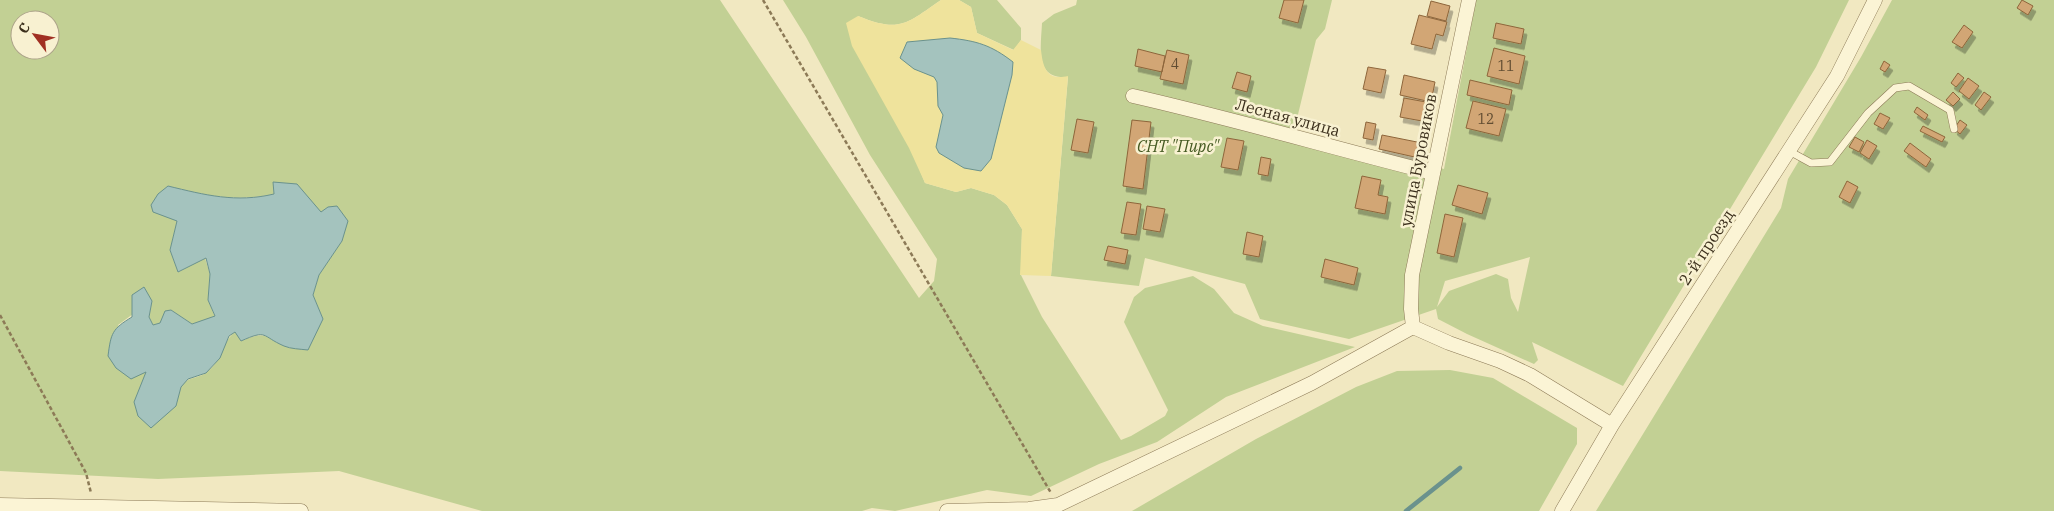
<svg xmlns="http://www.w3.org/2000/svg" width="2054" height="511" font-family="'IBM Plex Serif',serif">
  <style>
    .green { fill: #c2d094; fill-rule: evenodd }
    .sand { fill: #efe39c; fill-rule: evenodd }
    .water { fill: #a4c3be; stroke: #6a928d }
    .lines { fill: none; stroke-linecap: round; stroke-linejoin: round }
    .stream { stroke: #6a928d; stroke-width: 4.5 }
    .building { fill: #d2a674; stroke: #8d653b; filter: url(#shadow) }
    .service-casing { stroke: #8c7a57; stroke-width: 8 }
    .minor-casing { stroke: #8c7a57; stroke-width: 15 }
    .path { stroke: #8c7a57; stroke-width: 2.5; stroke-dasharray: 4 2.5; stroke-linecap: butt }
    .service { stroke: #fbf4d5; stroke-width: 7 }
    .minor { stroke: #fbf4d5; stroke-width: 14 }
    .labels { text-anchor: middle; stroke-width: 5; stroke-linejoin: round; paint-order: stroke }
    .number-label { font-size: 14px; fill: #614d32 }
    .street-label { font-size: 16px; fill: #3b2f1c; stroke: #f8f1d1 }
    .park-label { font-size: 16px; font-style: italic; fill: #445921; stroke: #f8f1d1 }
  </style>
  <defs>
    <filter id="shadow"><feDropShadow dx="3" dy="5.5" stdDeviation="0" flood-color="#0004"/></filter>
  </defs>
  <rect width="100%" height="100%" fill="#f1e8c1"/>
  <path class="green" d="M0,0H720L919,298L934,281L937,259L870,155L806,37L783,0H941C906,24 900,33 858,16L925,183L956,192L971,188L994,195L1007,205L1022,229L1021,275L1042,317L1121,440L1131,436L1165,416L1168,410L1124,322L1134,297L1145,288L1193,276L1214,289L1234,313L1263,326L1355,347L1226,397L1157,442L1099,464L1031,496L987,490L895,511L872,508L862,511H482L339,471L158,479L0,471ZM20,20H50V50H20ZM273,182L321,213L342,241L319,275L313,295L323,319L285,346C266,334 262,332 241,341L236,331C222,341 222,361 207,372C199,379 187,376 181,387C178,393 177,400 176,406L147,371L118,325L152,300L149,317L153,325L160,323L171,310L192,324L215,317L208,300L210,274L205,258L178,272L170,250L177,221L168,186C206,196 235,202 274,194Z
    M959,0H997L1021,28V40L1014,50L977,33L971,7Z
    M1077,0H1332L1325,29L1316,40L1294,131L1444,169L1476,0H1849L1816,67L1623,386L1532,342L1538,360L1534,364L1467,334L1438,319L1436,309L1349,339L1260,319L1245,284L1145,258L1139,286L1051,276L1068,77C1034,80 1041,47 1042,23L1054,14L1076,5ZM1530,257L1518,312L1511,298L1508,279L1496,274L1449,291L1437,307L1445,281Z
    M1892,0H2054V511H1596L1781,208L1788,179L1861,57Z
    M1450,370L1493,378L1577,428V444L1539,511H1132L1256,439L1356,387L1397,371Z"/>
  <path class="sand" d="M941,0H959L971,7L977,33L1013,50L1021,40L1041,50C1043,68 1047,81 1068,76L1051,276L1020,275L1022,229L1007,205L994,195L971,188L956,192L925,183L909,148L852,46L846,23L858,16C900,33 906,24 941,0ZM1013,62L1012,75L991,159L981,171L937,147L943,114C935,101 942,88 934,77Z"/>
  <path class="water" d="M950,38C977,41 991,45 1013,62L1012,75L991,159L981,171L964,168L939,153L936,147L943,115L938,106L937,82L934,77L914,69L900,58L907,42Z
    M273,182L297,184L321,212L328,207L337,206L348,221L342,241L319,275L313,295L323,319L308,350C300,349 291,349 284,346C261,336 268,329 241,341L235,332L229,336L220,358L206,373L188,379L181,387L176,406L151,428L138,416L134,402L146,372L131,379L116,368L108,356C111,333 112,329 132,317V295L144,287L152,301L149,317L153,325L160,323L165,311L171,310L192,324L215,316L208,300L210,274L206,258L178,272L170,250L177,221L153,212L151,205L158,194L168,186C205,195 236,203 274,194Z"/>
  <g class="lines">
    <path class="stream" d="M1406,511L1460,468"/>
  </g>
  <path class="building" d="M1284,0H1304L1298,23L1279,18Z
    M2022,0L2033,6L2028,15L2017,8Z
    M1431,1L1450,6L1446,21L1427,16Z
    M1419,15L1447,22L1443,36L1436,34L1432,49L1411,44Z
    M1496,23L1524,29L1521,44L1493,38Z
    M1964,25L1973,32L1962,48L1952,42Z
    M1494,48L1525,56L1519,84L1487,76Z
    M1138,49L1165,56L1162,72L1135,66Z
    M1167,50L1189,55L1183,84L1160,79Z
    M1884,61L1890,65L1885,72L1880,69Z
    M1368,67L1386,70L1381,93L1363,89Z
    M1237,72L1251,76L1247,92L1232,88Z
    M1958,73L1964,78L1956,87L1951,83Z
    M1404,75L1435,82L1431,102L1400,95Z
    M1968,78L1979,86L1969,99L1959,91Z
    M1470,80L1512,90L1509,105L1467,95Z
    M1953,92L1960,99L1953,106L1946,100Z
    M1984,92L1991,97L1981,110L1975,105Z
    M1404,98L1426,102L1422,121L1400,117Z
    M1473,101L1506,109L1499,136L1466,128Z
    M1917,107L1928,115L1925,120L1914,112Z
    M1880,113L1890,118L1883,129L1874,124Z
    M1077,119L1094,122L1088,153L1071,150Z
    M1132,120L1151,122L1143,189L1123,186Z
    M1960,120L1967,125L1960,134L1954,129Z
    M1366,122L1376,124L1373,140L1363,138Z
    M1923,126L1945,137L1942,142L1920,131Z
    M1382,135L1422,143L1419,158L1379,149Z
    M1855,137L1864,142L1859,152L1849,147Z
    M1227,138L1244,141L1238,170L1221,167Z
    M1867,140L1877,146L1869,159L1860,153Z
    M1910,143L1931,159L1926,167L1904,151Z
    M1261,157L1271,159L1268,176L1258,174Z
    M1362,176L1381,180L1378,195L1388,197L1385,214L1355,208Z
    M1847,181L1858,187L1850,203L1839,197Z
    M1458,185L1488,193L1482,214L1452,205Z
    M1127,202L1141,204L1136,235L1121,233Z
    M1147,206L1165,209L1160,232L1143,229Z
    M1445,214L1463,218L1454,257L1437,253Z
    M1247,232L1263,236L1259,257L1243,254Z
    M1108,246L1128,250L1125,264L1104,260Z
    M1325,259L1358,268L1354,285L1321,277Z"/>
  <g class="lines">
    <g class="service-casing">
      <path id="service" d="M1789,151L1811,163L1830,162L1868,113L1895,88L1909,86L1950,110L1954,129"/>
    </g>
    <g class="minor-casing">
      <path id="minor" d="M1133,96C1234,119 1333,148 1433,173
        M1413,327L1411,309L1412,275L1469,0
        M1413,327L1449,343L1500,361L1530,375L1612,425
        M0,505L301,511
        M947,511L1029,509L1058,505L1312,383L1413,327
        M1562,511L1612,425L1837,76L1875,0"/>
    </g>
    <path class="path" d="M763,0L1051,493
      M0,315L86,473L91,493"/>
    <use href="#service" class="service"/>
    <use href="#minor" class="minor"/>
  </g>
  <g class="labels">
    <g class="number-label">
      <text x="1175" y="69">4</text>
      <text x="1506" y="71">11</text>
      <text x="1486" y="124">12</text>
    </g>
    <g class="street-label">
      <text transform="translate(1288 117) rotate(15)" y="6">Лесная улица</text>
      <text transform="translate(1418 160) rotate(-79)" y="6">улица Буровиков</text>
      <text transform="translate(1706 247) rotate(-57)" y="6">2-й проезд</text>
    </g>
    <g class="park-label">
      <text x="1178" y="152">СНТ "Пирс"</text>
    </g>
  </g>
  <g transform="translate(35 35) rotate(302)"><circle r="24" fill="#f8f1d1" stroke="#aca389"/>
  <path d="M0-4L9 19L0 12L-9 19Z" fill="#a03022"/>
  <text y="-8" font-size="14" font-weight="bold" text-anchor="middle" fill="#3b2f1c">С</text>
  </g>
</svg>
